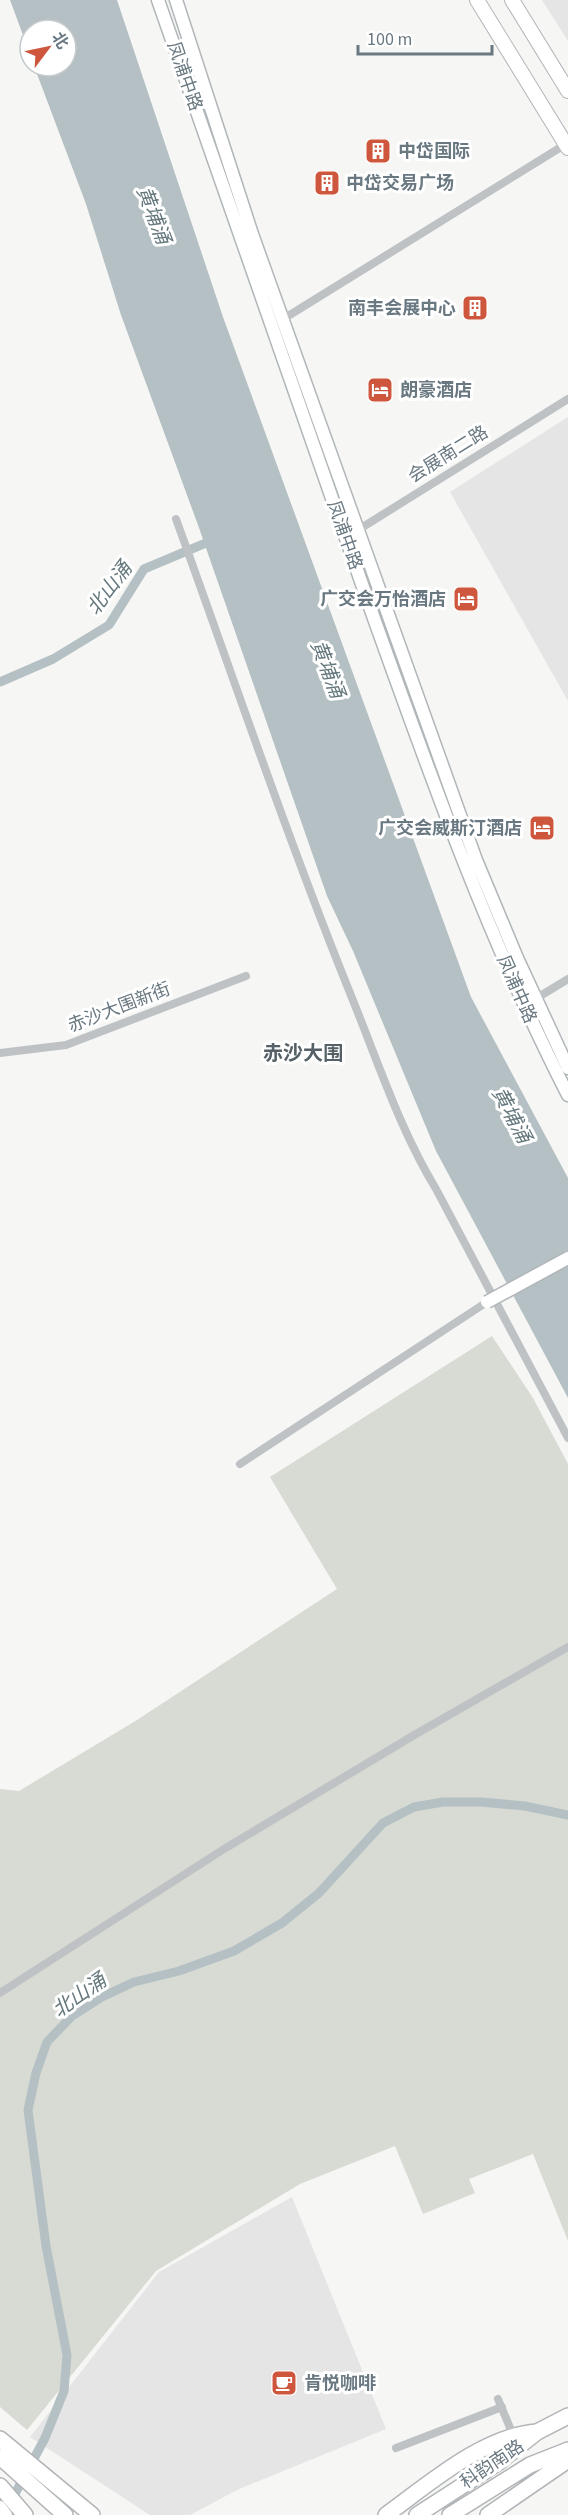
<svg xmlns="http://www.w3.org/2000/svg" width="568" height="2515" font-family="'Source Sans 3','Noto Sans SC',sans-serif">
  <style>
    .built { fill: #e4e5e4 }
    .green { fill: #d7dbd4 }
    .water { fill: #b5c0c4 }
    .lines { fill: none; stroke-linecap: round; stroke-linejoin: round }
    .canal { stroke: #b5c0c4; stroke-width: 9 }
    .secondary-casing { stroke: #b1b6b9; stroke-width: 15 }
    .primary-casing { stroke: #b2b6b9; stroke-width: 16 }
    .highway-casing { stroke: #b2b5b8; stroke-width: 18 }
    .street { stroke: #bec2c5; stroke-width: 8 }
    .secondary { stroke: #fff; stroke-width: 12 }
    .primary { stroke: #fff; stroke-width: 14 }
    .highway { stroke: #fff; stroke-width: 15 }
    .secondary-bridge-casing { stroke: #b1b6b9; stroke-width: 15; stroke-linecap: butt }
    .secondary-bridge { stroke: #fff; stroke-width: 12 }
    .labels { text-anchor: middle; stroke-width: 6; stroke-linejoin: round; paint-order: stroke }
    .street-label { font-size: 18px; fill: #697881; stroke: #fff }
    .poi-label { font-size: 18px; font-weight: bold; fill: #697881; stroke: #fff; text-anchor: start }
    .water-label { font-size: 20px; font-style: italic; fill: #65787d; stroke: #fff }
    .neighbourhood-label { font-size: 20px; font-weight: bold; fill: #566167; stroke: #fff }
  </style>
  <rect width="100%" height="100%" fill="#f6f6f4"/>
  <path class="built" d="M542,0H568V41Z
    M568,417V701L450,492Z
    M292,2197L386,2429L239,2489L190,2515H150L30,2437L159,2272Z"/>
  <path class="green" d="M492,1336L533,1398L568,1464V2241L533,2154L469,2179L475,2193L423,2214L395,2146L300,2184L156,2271L27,2430L0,2407V1789L19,1791L137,1720L337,1589L270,1477Z"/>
  <path class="water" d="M10,0H117L223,317L471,997L568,1178V1398L436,1151L353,951L327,896L198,525L121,315L86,204L34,66H66V30H30V54Z"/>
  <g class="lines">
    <path class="canal" d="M0,682L53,659L109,625L144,569L213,540
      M10,2503L45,2438L64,2391L67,2355L46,2246L28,2110L36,2073L47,2042L72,2016L102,1997L134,1982L179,1971L234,1951L282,1923L319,1893L383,1823L414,1807L443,1802H481L525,1806L568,1815"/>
    <g class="secondary-casing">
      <path id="secondary" d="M158,0C230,203 299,407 371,610C430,775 488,939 568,1095
        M176,0L252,234L476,860L517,958L568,1068
        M0,2507L6,2515"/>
    </g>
    <g class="primary-casing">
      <path id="primary" d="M477,0L568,148
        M512,0L568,91"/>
    </g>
    <g class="highway-casing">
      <path id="highway" d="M0,2439L92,2515
        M0,2457L65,2515
        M0,2486L25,2515
        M386,2515C429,2484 483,2436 537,2432
        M417,2515L499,2462L537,2432L568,2416
        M450,2515L530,2465L568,2450
        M488,2515L568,2460"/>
    </g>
    <path class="street" d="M280,321L566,144
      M176,519C234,679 288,840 352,998C378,1062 400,1130 436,1189L568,1438
      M345,535L358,530L568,399
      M532,1001L568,979
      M0,1053L66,1045L246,976
      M240,1464L487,1302
      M0,1993L224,1849L416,1734L568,1647
      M498,2399L513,2435
      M396,2448L502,2407"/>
    <use href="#secondary" class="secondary"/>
    <use href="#primary" class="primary"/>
    <use href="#highway" class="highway"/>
    <g class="secondary-bridge-casing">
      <path id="secondary-bridge" d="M487,1302L568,1258"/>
    </g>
    <use href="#secondary-bridge" class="secondary-bridge"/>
  </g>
  <defs>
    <g id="building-square" transform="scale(1.35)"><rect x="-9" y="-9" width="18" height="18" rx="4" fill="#ce563c" stroke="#fff"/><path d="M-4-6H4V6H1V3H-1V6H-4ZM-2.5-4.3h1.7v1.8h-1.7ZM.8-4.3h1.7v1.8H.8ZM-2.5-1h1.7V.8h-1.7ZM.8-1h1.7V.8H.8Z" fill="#fff"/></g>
    <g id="hotel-square" transform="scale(1.35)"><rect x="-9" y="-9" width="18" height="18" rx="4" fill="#ce563c" stroke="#fff"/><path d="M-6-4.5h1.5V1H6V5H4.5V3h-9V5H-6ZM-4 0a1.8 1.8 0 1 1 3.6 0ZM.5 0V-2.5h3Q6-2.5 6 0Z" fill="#fff"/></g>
    <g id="cafe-square" transform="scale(1.35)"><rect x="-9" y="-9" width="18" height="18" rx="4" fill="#ce563c" stroke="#fff"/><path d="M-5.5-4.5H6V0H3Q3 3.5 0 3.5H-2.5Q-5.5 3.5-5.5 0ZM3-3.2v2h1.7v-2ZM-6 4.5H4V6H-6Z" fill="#fff"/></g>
  </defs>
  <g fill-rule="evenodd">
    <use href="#building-square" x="378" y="151"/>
    <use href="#building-square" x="327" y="183"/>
    <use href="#building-square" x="475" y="308"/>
    <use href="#hotel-square" x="380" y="390"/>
    <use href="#hotel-square" x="466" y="599"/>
    <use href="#hotel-square" x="542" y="828"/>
    <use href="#cafe-square" x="284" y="2383"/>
  </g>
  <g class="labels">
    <g class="street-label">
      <text transform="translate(185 76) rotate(71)" y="6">凤浦中路</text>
      <text transform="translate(448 454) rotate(-32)" y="6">会展南二路</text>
      <text transform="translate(345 535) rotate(71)" y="6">凤浦中路</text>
      <text transform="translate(517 989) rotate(66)" y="6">凤浦中路</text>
      <text transform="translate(119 1007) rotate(-21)" y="6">赤沙大围新街</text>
      <text transform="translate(492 2464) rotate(-34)" y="6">科韵南路</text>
    </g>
    <g class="poi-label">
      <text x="398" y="157">中岱国际</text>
      <text x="346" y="189">中岱交易广场</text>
      <text x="456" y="314" text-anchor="end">南丰会展中心</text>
      <text x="400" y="396">朗豪酒店</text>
      <text x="446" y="605" text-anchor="end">广交会万怡酒店</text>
      <text x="522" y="834" text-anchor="end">广交会威斯汀酒店</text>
      <text x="304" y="2389">肯悦咖啡</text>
    </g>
    <g class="water-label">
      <text transform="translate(154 215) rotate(69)" y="7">黄埔涌</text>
      <text transform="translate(109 588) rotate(-53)" y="7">北山涌</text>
      <text transform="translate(328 669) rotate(69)" y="7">黄埔涌</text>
      <text transform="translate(512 1115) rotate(62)" y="7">黄埔涌</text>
      <text transform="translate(79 1995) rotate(-35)" y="7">北山涌</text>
    </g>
    <g class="neighbourhood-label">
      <text x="303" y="1060">赤沙大围</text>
    </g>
  </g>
  <g transform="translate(48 48) rotate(58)"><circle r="28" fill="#ffffff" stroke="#c3c9cd" stroke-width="1.5"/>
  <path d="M0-4.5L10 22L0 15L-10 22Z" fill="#ce563c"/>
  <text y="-9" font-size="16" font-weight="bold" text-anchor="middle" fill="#697881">北</text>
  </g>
  <path d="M358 45v9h134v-9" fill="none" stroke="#697881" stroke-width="3"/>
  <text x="367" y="45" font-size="18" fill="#697881" stroke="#ffffff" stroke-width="4.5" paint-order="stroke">100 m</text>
</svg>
